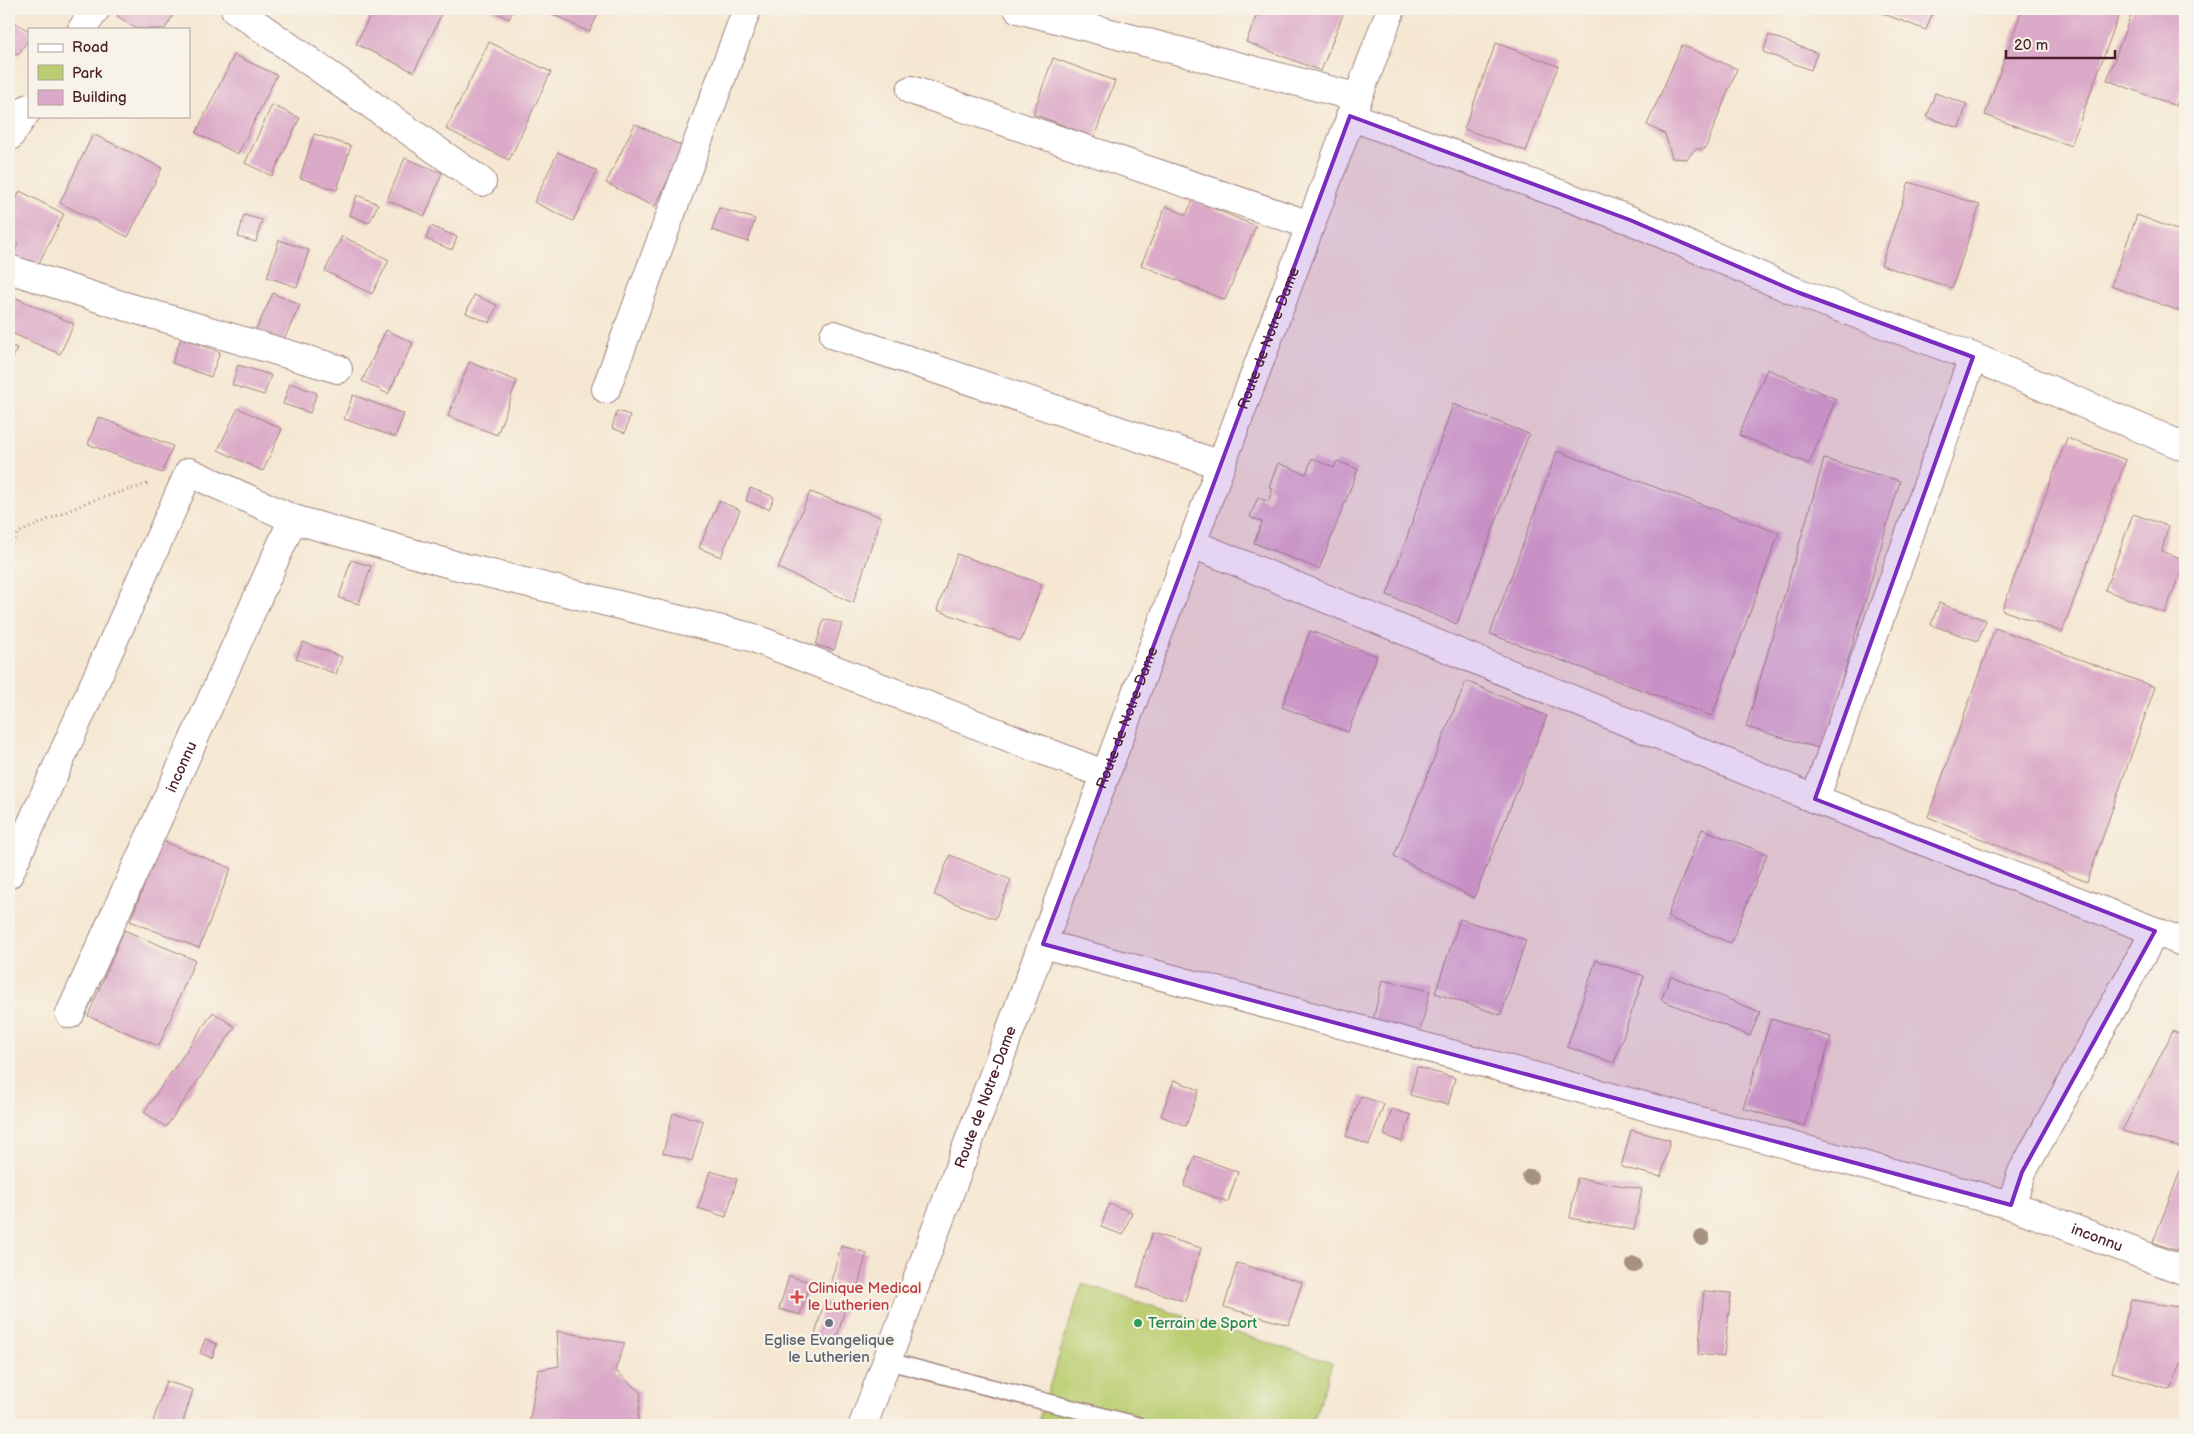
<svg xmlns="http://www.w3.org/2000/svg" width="2194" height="1434" font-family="'Balsamiq Sans',sans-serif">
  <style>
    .green { fill: #bacd70; stroke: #82764e }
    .building { fill: #dbaac8 }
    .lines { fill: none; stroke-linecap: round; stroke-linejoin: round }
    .lane-casing { stroke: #a0837e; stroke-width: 19 }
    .street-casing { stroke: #a0837e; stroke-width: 30 }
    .secondary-casing { stroke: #a0837e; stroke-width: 30 }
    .path { stroke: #a0837e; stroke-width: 3; stroke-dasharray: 1 4; stroke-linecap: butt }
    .lane { stroke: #fff; stroke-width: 16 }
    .street { stroke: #fff; stroke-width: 28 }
    .secondary { stroke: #fff; stroke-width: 28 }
    .tree { fill: #a69180 }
    .marked { fill: #7b2cbf; fill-opacity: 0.2; stroke: #7b2cbf; stroke-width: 4; stroke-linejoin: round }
    .health-dot { fill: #e0444e; stroke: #f7f3e8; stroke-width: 2 }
    .worship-dot { fill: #6b7280; stroke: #f7f3e8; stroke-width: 2 }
    .leisure-dot { fill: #2e9e5b; stroke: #f7f3e8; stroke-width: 2 }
    .labels { text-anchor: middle; stroke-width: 4.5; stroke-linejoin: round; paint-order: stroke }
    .street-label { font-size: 15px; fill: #4a1f2b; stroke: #f7f3e8 }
    .health-label { font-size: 15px; fill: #be3a42; stroke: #f7f3e8; text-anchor: start }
    .leisure-label { font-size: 15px; fill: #27864d; stroke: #f7f3e8; text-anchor: start }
    .worship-label { font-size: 15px; fill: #5b616d; stroke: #f7f3e8 }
  </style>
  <rect width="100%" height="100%" fill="#f7f3e8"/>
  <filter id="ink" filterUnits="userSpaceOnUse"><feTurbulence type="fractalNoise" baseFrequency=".02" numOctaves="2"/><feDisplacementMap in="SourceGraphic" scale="10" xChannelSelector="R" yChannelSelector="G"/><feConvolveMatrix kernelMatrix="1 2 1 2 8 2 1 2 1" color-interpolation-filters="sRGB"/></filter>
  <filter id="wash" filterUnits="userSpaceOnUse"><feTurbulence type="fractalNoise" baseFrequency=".0096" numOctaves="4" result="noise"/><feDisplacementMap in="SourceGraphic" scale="20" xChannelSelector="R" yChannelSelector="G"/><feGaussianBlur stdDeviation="1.12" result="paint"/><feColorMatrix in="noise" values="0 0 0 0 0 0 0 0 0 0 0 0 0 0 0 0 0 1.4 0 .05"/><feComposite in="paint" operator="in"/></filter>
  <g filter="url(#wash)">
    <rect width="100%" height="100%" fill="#f5e7d2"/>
    <path class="green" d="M1082,1284L1332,1363L1312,1425H1037Z"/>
    <g id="blocks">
      <path class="building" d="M121,9H177L165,29H137L117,16Z
        M373,9H444L414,72L356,44Z
        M489,9H514L509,19Z
        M542,9H601L589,32Z
        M1259,9H1345L1321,71L1246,42Z
        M1871,9H1934L1926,30Z
        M2022,9H2121L2071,146L1985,115Z
        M2133,9L2185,10V81L2176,106L2107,80Z
        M9,19L29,31V38L18,55L9,49Z
        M1769,35L1817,53L1811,70L1763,52Z
        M489,42L551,72L509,160L446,129Z
        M1496,43L1558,66L1526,151L1464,129Z
        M1682,45L1737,69L1705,149H1695L1687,159L1672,158L1665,134L1647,125Z
        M234,55L277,75L238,154L196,133Z
        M1053,58L1115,81L1094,137L1033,114Z
        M1935,93L1967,104L1959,128L1927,117Z
        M272,105L300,118L272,176L245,163Z
        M635,124L684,147L655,207L606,183Z
        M93,134L162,168L128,237L60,203Z
        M314,134L351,146L337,190L300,178Z
        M558,152L597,171L573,221L534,202Z
        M405,158L442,173L425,216L387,200Z
        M1909,182L1980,205L1952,288L1881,265Z
        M20,191L64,214L37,267L13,255L18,244L9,239V213Z
        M357,195L378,204L369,223L350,215Z
        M1193,200L1256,226L1225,300L1141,265L1166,206L1186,215Z
        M719,208L755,219L748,242L712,230Z
        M244,215L262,220L256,242L238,237Z
        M2137,215L2185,233V313L2111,286Z
        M431,226L457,237L452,250L426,239Z
        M342,236L389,260L372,294L325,271Z
        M279,240L309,250L297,287L267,277Z
        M273,293L300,305L280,348L253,336Z
        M474,295L497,305L490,323L466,313Z
        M14,297L74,324L60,354L9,332V309Z
        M386,330L413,343L388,394L362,381Z
        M181,338L220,352L211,377L172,363Z
        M9,345L17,348L9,369Z
        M469,362L517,381L497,435L448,416Z
        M238,365L271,375L264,395L232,385Z
        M1767,369L1836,399L1809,464L1739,435Z
        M290,383L317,393L310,413L283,404Z
        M353,395L404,414L395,437L344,419Z
        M1453,404L1529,434L1457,624L1387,595Z
        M238,408L282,429L263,471L218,450Z
        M617,411L630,415L625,433L612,428Z
        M98,417L173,446L162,473L88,444Z
        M2067,438L2126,460L2062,632L2002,610Z
        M1557,451L1779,533L1712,716L1490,634Z
        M1312,458L1334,468L1337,461L1358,469L1319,569L1254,543L1262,522L1250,517L1258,497L1268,502L1273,489L1269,487L1278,463L1306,474Z
        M1824,459L1900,481L1822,749L1746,727Z
        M750,488L774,497L769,509L746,501Z
        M810,492L881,517L853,603L778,568Z
        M719,501L740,510L721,557L699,548Z
        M2133,514L2168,526L2162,551L2185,560L2165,613L2105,590Z
        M957,554L1042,584L1021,641L937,610Z
        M351,560L371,566L359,604L339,598Z
        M1939,603L1986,620L1978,641L1931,625Z
        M824,619L842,624L834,650L816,645Z
        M1995,628L2155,687L2087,882L1928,817Z
        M1310,631L1377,656L1348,732L1282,707Z
        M303,642L342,657L336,674L296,659Z
        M1466,681L1547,716L1474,898L1394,856Z
        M1702,829L1767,854L1731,943L1667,917Z
        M162,841L231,868L199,948L130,921Z
        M950,855L1011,880L995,919L934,895Z
        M1460,919L1526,940L1501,1015L1435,993Z
        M124,930L195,960L159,1046L88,1016Z
        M1596,960L1644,976L1614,1063L1567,1047Z
        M1671,976L1760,1012L1750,1036L1661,1000Z
        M1382,980L1430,991L1420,1032L1373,1021Z
        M213,1012L235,1027L166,1127L144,1112Z
        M1771,1019L1831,1037L1804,1126L1743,1108Z
        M2173,1031L2185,1037V1148L2122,1131Z
        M1417,1067L1455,1078L1448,1105L1410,1095Z
        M1174,1080L1199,1090L1186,1126L1161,1116Z
        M1361,1096L1384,1104L1369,1145L1346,1136Z
        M1392,1109L1411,1115L1402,1142L1384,1135Z
        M673,1113L703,1121L692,1161L663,1153Z
        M1631,1130L1670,1140L1661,1177L1621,1167Z
        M1195,1156L1238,1172L1228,1202L1184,1186Z
        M2181,1169L2185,1171V1254L2153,1242Z
        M710,1171L737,1179L726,1217L698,1208Z
        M1577,1178L1642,1189L1634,1230L1570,1218Z
        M1109,1204L1132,1212L1123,1235L1101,1227Z
        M1152,1233L1201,1248L1185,1301L1137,1287Z
        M841,1246L867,1253L857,1288L831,1281Z
        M1237,1263L1302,1282L1289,1325L1224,1307Z
        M789,1276L810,1282L800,1315L779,1309Z
        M1704,1291L1731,1293L1724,1357L1698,1354Z
        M2131,1300L2185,1308V1355L2170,1389L2112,1372Z
        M824,1302L845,1308L835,1345L814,1339Z
        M557,1331L625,1343L615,1370L641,1393L637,1425H529L538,1370L559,1366Z
        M205,1339L217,1344L212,1358L200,1353Z
        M166,1381L193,1390L182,1425H152Z"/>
    </g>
  </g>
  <g filter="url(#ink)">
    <use href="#blocks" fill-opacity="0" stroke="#a0837e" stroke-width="1"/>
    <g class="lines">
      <g class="lane-casing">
        <path id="lane" d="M887,1361L1137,1425"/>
      </g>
      <g class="street-casing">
        <g id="street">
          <path d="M235,9L482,182"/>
          <path d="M1018,9L1356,97"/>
          <path d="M82,29L96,9"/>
          <path d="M911,90L1310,225"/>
          <path d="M1350,116L1630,220L1797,292L1973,357L2185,447"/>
          <path d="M9,137L29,108"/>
          <path d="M9,269L111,302L338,369"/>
          <path d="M834,335L1221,465"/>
          <path d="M606,389L747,9"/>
          <path d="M1193,544L1815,799L2185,943"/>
          <path d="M1815,799L1973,357"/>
          <path d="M9,874L189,472L293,519L454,565L751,637L1106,775"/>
          <path d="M1043,944L2011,1205L2022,1172L2155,931"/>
          <path id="s1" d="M70,1014L293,519"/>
          <path id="s2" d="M2011,1205L2185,1271"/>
        </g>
      </g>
      <g class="secondary-casing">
        <g id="secondary">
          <path id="s3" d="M863,1425L1391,9"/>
        </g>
      </g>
      <path class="path" d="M9,548L18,533L88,502L148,484"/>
      <use href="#lane" class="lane"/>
      <use href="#street" class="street"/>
      <use href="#secondary" class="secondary"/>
    </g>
    <g class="tree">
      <circle cx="1530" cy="1177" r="8"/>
      <circle cx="1702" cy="1238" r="8"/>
      <circle cx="1634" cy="1265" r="8"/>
    </g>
  </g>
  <path class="marked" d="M1350,116L1630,220L1797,292L1973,357L1815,799L2155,931L2022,1172L2011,1205L1043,944Z"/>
  <path class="health-dot" d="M794.5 1289.5h5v5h5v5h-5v5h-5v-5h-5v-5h5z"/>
  <circle class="worship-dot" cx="829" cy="1323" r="5"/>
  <circle class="leisure-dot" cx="1138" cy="1323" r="5"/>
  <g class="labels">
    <g class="street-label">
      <text dy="5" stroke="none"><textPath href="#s3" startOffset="1160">Route de Notre-Dame</textPath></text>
      <text dy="5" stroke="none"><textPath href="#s3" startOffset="755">Route de Notre-Dame</textPath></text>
      <text dy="5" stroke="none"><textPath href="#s1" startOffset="271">inconnu</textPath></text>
      <text dy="5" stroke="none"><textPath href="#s3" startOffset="350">Route de Notre-Dame</textPath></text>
      <text dy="5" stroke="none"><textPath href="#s2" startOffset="92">inconnu</textPath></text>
    </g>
    <g class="health-label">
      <text x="808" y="1293">Clinique Medical<tspan x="808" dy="17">le Lutherien</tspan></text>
    </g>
    <g class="leisure-label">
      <text x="1148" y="1328">Terrain de Sport</text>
    </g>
    <g class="worship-label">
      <text x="829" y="1345">Eglise Evangelique<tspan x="829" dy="17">le Lutherien</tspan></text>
    </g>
  </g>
  <rect width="2194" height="1434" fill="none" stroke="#f7f3e8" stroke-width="30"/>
  <rect x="28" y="28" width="162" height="90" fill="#f7f3e8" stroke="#b29e9c"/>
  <rect x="38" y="44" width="25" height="8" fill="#ffffff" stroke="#b29e9c"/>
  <text x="72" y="52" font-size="15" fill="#4a1f2b">Road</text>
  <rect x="38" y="65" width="25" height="15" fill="#bacd70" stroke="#b29e9c"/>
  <text x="72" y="78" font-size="15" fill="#4a1f2b">Park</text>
  <rect x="38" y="90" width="25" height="15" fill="#dbaac8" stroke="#b29e9c"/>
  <text x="72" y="102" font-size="15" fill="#4a1f2b">Building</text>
  <path d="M2006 50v8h109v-8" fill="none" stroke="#4a1f2b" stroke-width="2.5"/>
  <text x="2014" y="50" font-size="15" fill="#4a1f2b" stroke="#f7f3e8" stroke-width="4" paint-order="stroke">20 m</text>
</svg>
